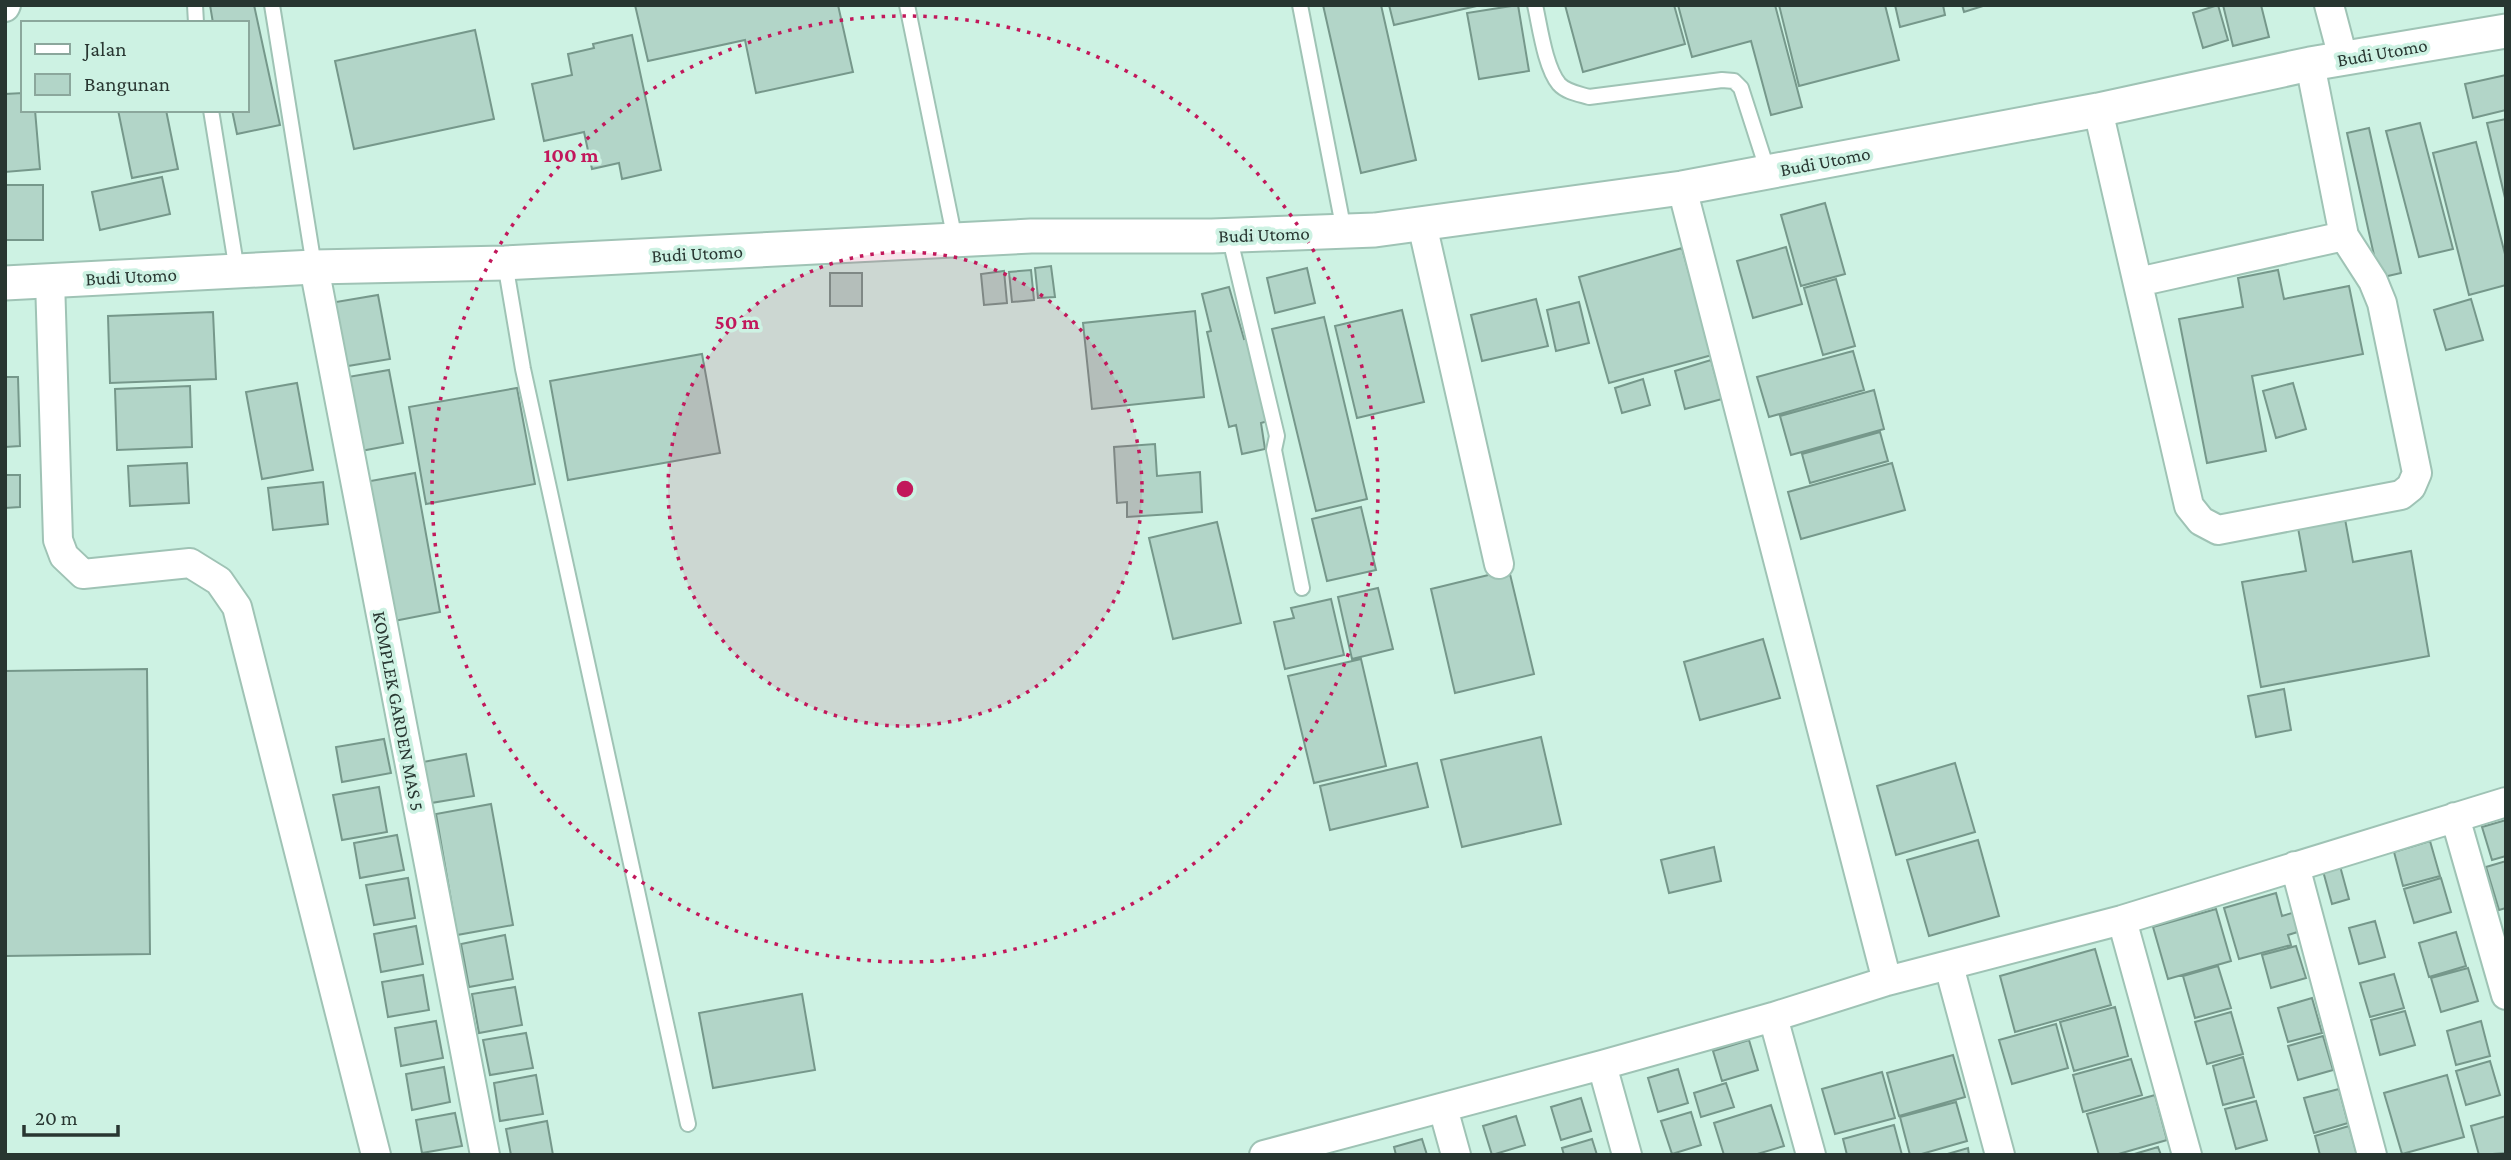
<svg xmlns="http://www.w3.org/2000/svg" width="2511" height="1160" font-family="'Crimson Pro',serif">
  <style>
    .building { fill: #b2d5c8; stroke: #76988b; stroke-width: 2 }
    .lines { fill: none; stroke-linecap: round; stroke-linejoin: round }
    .service-casing { stroke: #9fc3b5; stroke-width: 18 }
    .minor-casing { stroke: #9fc3b5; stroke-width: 32 }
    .tertiary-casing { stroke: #9fc3b5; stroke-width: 37 }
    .service { stroke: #fff; stroke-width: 14 }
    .minor { stroke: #fff; stroke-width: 28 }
    .tertiary { stroke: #fff; stroke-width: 33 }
    .ring { fill: none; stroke: #c2185b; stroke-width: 3.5; stroke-dasharray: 3.5 7 }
    .labels { text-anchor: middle; stroke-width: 7; stroke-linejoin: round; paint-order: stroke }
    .street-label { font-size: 19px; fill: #283631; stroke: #cdf2e3 }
    .centre { fill: #c2185b; stroke: #cdf2e3; stroke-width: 3.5 }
    .ring-label { font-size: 21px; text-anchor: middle; font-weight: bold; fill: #c2185b; stroke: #cdf2e3; stroke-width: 7; stroke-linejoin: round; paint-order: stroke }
  </style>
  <rect width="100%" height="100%" fill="#cdf2e3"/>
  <path class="building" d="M210,5H254L280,125L237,134L232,110H247V23H213Z
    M635,5H838L853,72L756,93L745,40L648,61Z
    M1323,5H1381L1416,160L1361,173Z
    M1389,5H1481L1394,25Z
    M1518,5L1529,71L1479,79L1467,13Z
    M1565,5H1674L1685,44L1583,72Z
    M1678,5H1775L1802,107L1771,115L1751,41L1692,57Z
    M1779,5H1885L1899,60L1799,86Z
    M1895,5H1943L1945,15L1900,27Z
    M1962,5H1986L1964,12Z
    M2218,5L2228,40L2203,48L2193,13Z
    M2223,5H2261L2269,37L2233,46Z
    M475,30L494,119L354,149L335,61Z
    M632,35L661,170L622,179L619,163L592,169L584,132L544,141L532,84L572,75L568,54L594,48L593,44Z
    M2506,75V110L2473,118L2465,84Z
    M23,93V110H35L40,169L5,172V94Z
    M118,110H166L178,169L132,178Z
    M2506,119V202L2487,123Z
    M2420,123L2453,249L2419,257L2386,131Z
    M2369,128L2401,273L2379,278L2347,133Z
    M2476,142L2506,258V285L2469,295L2433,153Z
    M162,177L170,214L100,230L92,192Z
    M5,185H43V240H5Z
    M1825,203L1845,274L1801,286L1781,215Z
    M1786,247L1802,304L1753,318L1737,261Z
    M1682,248L1712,355L1609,383L1579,277Z
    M1051,266L1055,297L1038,298L1035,268Z
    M1307,268L1315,303L1275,313L1267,278Z
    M1031,270L1034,300L1012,302L1009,272Z
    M2278,270L2284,299L2349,286L2363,354L2252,376L2266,451L2207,463L2179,319L2243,307L2238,278Z
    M1004,271L1007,303L984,305L981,274Z
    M830,273H862V306H830Z
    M1836,279L1855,346L1823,355L1804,288Z
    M1229,287L1244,339L1248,338L1268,421L1261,423L1265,449L1242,454L1236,425L1229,427L1207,332L1211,331L1202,294Z
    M378,295L390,359L342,367L330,303Z
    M1536,299L1548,346L1482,361L1471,315Z
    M2471,299L2483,340L2446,350L2434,310Z
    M1579,302L1589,343L1556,351L1547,310Z
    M1402,310L1424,402L1357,418L1335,326Z
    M1195,311L1204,397L1092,409L1083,323Z
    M213,312L216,379L110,383L108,316Z
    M1324,317L1367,499L1316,511L1272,329Z
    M1853,351L1864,390L1769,417L1757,377Z
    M702,354L720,453L568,480L550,381Z
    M1711,360L1722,399L1685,409L1675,371Z
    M389,370L403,443L361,451L348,377Z
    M5,377H18L20,446L5,447Z
    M1643,379L1650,405L1622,413L1615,388Z
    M297,383L313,470L262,479L246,392Z
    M2293,383L2306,429L2276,438L2263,391Z
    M190,386L192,447L117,450L115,389Z
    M517,388L535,484L426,504L409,407Z
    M1874,390L1884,429L1791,455L1780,416Z
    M1880,432L1888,461L1810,483L1802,454Z
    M1155,444L1157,476L1200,472L1202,512L1127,517V502L1117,503L1114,447Z
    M187,463L189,503L130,506L128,466Z
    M1892,463L1905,510L1801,539L1788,492Z
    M415,473L440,612L389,622L365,482Z
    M5,475H20V507L5,508Z
    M323,482L328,524L273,530L268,488Z
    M1361,507L1376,570L1327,581L1312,519Z
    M2345,519L2353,562L2411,551L2429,656L2261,687L2242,582L2306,571L2298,528Z
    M1217,522L1241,623L1173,639L1149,538Z
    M1509,570L1534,674L1455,693L1431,589Z
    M1378,588L1393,649L1352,659L1338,597Z
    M1331,599L1344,655L1285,669L1274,622L1294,618L1291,608Z
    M1763,639L1780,698L1700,720L1684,662Z
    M1361,659L1386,766L1314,783L1288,676Z
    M147,669L150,954L5,956V671Z
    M2284,689L2291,730L2256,737L2248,696Z
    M1541,737L1561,824L1462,847L1441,760Z
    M384,739L391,773L342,782L336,747Z
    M466,754L474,796L431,803L423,762Z
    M1417,763L1428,807L1330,830L1320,786Z
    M1955,763L1975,832L1896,855L1877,786Z
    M379,787L387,832L342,840L333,795Z
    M491,804L513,925L457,935L436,814Z
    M2506,820V856L2492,860L2482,827Z
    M397,835L404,870L360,878L354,843Z
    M1978,840L1999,916L1929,936L1907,860Z
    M2430,841L2440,876L2403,886L2394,852Z
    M1714,847L1721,881L1669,893L1661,860Z
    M2506,861V908L2499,910L2486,867Z
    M2340,866L2349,899L2332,904L2323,871Z
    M408,878L415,918L374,925L366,885Z
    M2441,878L2451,912L2414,923L2404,889Z
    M2276,893L2282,916L2299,911L2304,930L2288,935L2291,945L2239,959L2224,908Z
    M2216,909L2231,961L2168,979L2153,927Z
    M2375,921L2385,957L2359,964L2349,928Z
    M416,926L423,964L381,972L374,934Z
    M2456,932L2466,966L2429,977L2419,943Z
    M505,935L513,979L469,987L461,944Z
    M2296,946L2306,978L2271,988L2262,955Z
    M2095,949L2111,1005L2015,1032L2000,976Z
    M2218,966L2231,1008L2195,1018L2183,976Z
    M2468,968L2478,1001L2441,1012L2431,978Z
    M2394,974L2404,1008L2370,1017L2360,983Z
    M423,975L429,1010L388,1017L382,982Z
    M515,987L522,1025L479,1033L472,994Z
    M802,994L815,1070L713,1088L699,1013Z
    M2312,998L2322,1033L2288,1042L2278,1008Z
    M2115,1007L2128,1056L2074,1071L2060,1022Z
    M2405,1011L2415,1045L2380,1055L2371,1020Z
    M2231,1012L2243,1054L2207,1064L2195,1022Z
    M436,1021L443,1058L401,1066L395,1028Z
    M2481,1021L2490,1056L2456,1065L2447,1031Z
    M2056,1024L2068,1068L2012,1084L1999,1040Z
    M526,1033L533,1068L490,1075L483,1040Z
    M2323,1036L2333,1070L2298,1080L2288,1046Z
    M1749,1040L1758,1070L1722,1081L1713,1051Z
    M1953,1055L1965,1097L1899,1116L1887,1073Z
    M2243,1057L2254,1097L2223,1105L2213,1066Z
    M2131,1059L2142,1095L2083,1112L2073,1075Z
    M2490,1061L2500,1095L2466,1105L2456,1071Z
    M444,1067L450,1102L412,1110L406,1074Z
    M1678,1069L1688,1103L1658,1112L1648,1078Z
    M1882,1072L1895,1118L1835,1134L1822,1089Z
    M536,1075L543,1114L500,1121L494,1083Z
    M2447,1075L2464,1137L2402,1154L2384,1093Z
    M1726,1083L1734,1107L1701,1117L1694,1093Z
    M2339,1089L2348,1123L2314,1133L2304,1098Z
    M2155,1095L2167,1140L2115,1155H2099L2087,1114Z
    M1581,1098L1591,1131L1561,1140L1551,1107Z
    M2256,1101L2267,1140L2236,1149L2225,1109Z
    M1956,1102L1967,1141L1918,1155H1910L1900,1117Z
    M1771,1105L1784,1146L1754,1155H1724L1714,1123Z
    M1691,1112L1701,1145L1672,1154L1661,1121Z
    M455,1113L462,1146L422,1153L416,1120Z
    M1516,1116L1525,1145L1492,1155L1483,1126Z
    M2506,1116V1153L2479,1155L2471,1126Z
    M547,1121L553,1155H511L506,1129Z
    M1894,1125L1902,1155H1847L1843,1139Z
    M2349,1126L2357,1155H2320L2315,1136Z
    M1422,1139L1427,1155H1396L1394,1147Z
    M1592,1139L1597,1155H1564L1562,1148Z
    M2158,1147L2161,1155H2131Z
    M1968,1148L1969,1155H1944Z"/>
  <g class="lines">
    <g class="service-casing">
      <path id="service" d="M195,5L196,23
        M272,5L314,266
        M907,5L955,240
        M1300,5L1344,231
        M1535,5C1540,27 1545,67 1559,84C1566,92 1579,94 1589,97L1722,80L1734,81L1741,88L1768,172
        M211,110L237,271
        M1229,235L1277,436L1274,450L1302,588
        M505,263L523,369L688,1124"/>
    </g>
    <g class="minor-casing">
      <path id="minor" d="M2329,5L2343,58
        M5,7L6,5
        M2098,110L2189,506L2201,521L2218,530L2401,495L2411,487L2417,473L2382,303L2373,281L2344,236L2310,64
        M1682,188L1887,981
        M1422,224L1499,564
        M314,267L485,1155
        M50,280L58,540L64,556L83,574L190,563L219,581L237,607L376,1155
        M2138,282L2344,236
        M2455,817L2506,995
        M2295,866L2372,1155
        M2122,920L2187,1155
        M1949,966L2000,1155
        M1773,1017L1811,1155
        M1602,1065L1627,1155
        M1443,1108L1456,1155
        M1264,1155L1602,1065L1773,1017L1887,981L2122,920L2506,802"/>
    </g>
    <g class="tertiary-casing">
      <path id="tertiary" d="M5,283L314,267L505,263L1031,236H1212L1375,230L1682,188L2098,110L2310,64L2506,31"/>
    </g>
    <use href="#service" class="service"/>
    <use href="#minor" class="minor"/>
    <use href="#tertiary" class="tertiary"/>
  </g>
  <circle cx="905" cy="489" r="237" fill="#c2185b" fill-opacity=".12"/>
  <g class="ring">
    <circle cx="905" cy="489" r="237"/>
    <circle cx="905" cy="489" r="473"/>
  </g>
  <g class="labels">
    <g class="street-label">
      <text transform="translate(2382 52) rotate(-10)" y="7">Budi Utomo</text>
      <text transform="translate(1825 161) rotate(-11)" y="7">Budi Utomo</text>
      <text transform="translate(1264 234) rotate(-2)" y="7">Budi Utomo</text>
      <text transform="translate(697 253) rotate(-3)" y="7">Budi Utomo</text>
      <text transform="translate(131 276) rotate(-3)" y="7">Budi Utomo</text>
      <text transform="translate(399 711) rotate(79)" y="7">KOMPLEK GARDEN MAS 5</text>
    </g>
  </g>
  <circle cx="905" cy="489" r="10" class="centre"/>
  <g class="ring-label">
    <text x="571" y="162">100 m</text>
    <text x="737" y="329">50 m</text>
  </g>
  <rect width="2511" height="1160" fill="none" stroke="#283631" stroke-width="14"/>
  <rect x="21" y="21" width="228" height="91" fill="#cdf2e3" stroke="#8ba79c" stroke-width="2"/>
  <rect x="35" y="44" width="35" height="10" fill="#ffffff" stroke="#8ba79c" stroke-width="2"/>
  <text x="84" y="56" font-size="21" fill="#283631">Jalan</text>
  <rect x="35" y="74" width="35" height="21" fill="#b2d5c8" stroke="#8ba79c" stroke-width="2"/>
  <text x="84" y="91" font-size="21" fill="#283631">Bangunan</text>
  <path d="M24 1125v10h94v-10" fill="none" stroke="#283631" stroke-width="3.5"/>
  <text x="35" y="1125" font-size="21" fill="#283631" stroke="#cdf2e3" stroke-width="5" paint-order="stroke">20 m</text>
</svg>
